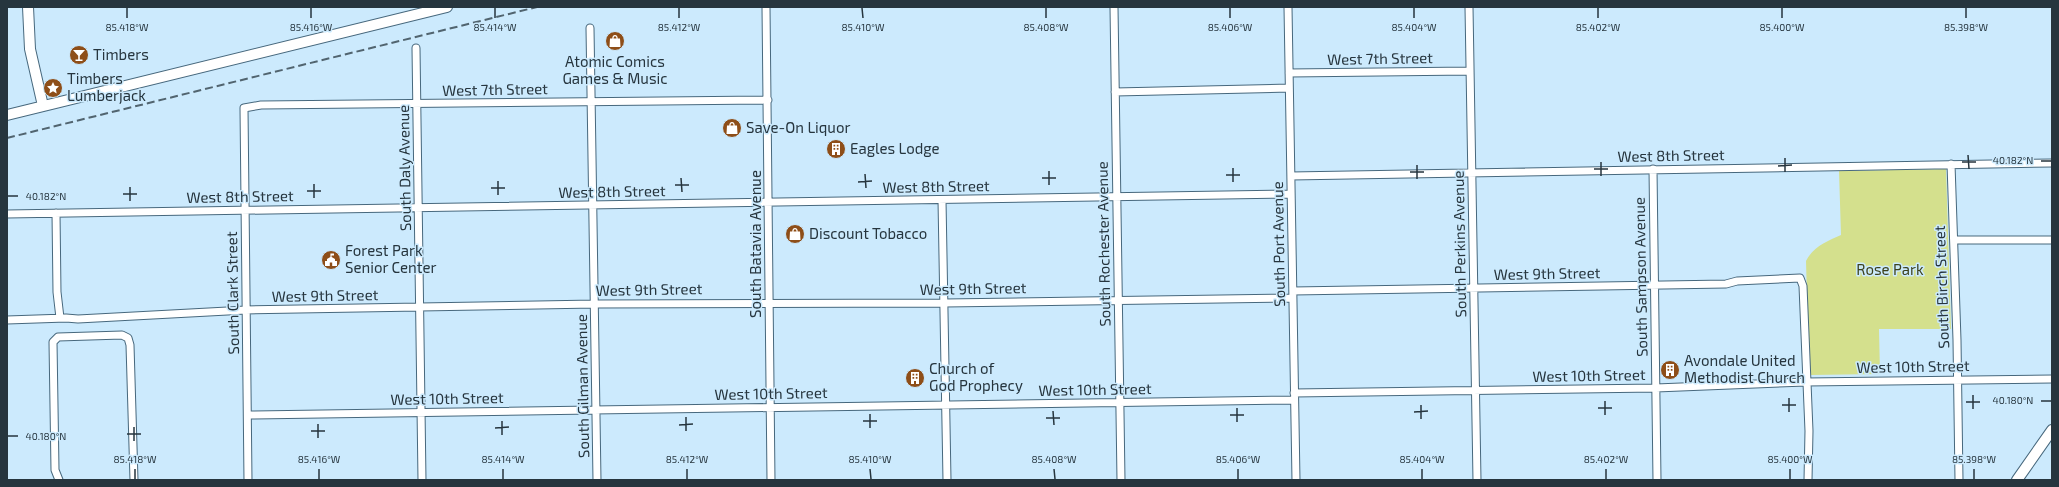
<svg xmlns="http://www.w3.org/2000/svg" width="2059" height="487" font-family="'Exo 2',sans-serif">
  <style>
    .green { fill: #d4e08d }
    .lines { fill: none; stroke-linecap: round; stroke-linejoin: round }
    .street-casing { stroke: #47687d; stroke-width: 9 }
    .secondary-casing { stroke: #47687d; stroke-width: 12 }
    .street { stroke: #fff; stroke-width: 7 }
    .secondary { stroke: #fff; stroke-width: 10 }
    .rail { stroke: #51646f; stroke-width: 2; stroke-dasharray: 8 4; stroke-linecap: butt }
    .ticks { fill: none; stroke: #26353e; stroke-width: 1.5 }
    .labels { text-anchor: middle; stroke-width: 3; stroke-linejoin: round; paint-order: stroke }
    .poi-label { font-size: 15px; fill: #26353e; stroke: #cceafd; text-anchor: start }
    .street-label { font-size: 15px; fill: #26353e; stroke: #cceafd }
    .park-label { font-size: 15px; fill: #3c411b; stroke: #cceafd }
    .ticks-label { font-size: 10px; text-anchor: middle; fill: #26353e; stroke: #cceafd; stroke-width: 3; stroke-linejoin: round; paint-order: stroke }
  </style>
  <rect width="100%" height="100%" fill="#cceafd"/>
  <path class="green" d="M1946,169L1951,329H1879L1880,374L1811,375L1809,373L1806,261C1813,247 1827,241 1841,235L1839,171Z"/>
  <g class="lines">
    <g class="street-casing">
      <path id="street" d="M766,7L771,480
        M1114,7L1121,480
        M1288,7L1296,480
        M1469,7L1477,480
        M590,28L597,480
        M416,48L422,480
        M1289,73L1470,71
        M1115,92L1289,88
        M1951,164L1957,340L1959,480
        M1653,169L1657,480
        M1291,176L2052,163
        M942,200L947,480
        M56,213L57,292L60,318
        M7,214L1290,194
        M1954,240H2052
        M1293,291L1726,284L1737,281L1800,278L1803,286L1809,431L1808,480
        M7,320L66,318L78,319L246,310L595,304L945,303L1292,298
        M1294,393L1656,388L1806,382L2052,379
        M248,415L1294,400
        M59,480L55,470L53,342L58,337L122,335L128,338L130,345L134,480
        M248,480L244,108L261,105L768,100"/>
    </g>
    <g class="secondary-casing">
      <path id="secondary" d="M28,7L30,49L43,106
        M7,115L447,7
        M2017,480L2052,430"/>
    </g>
    <use href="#street" class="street"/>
    <use href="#secondary" class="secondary"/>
    <path class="rail" d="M7,138L537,7"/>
  </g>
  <path class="ticks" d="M127,8V18M311,8V18M495,8V18M679,8V18M862,8L863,18M1046,8V18M1230,8V18M1414,8V18M1598,8V18M1782,8V18M1966,8V18M1968,155L1969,169M1785,158V172M2041,161H2051M1601,162V176M1962,162H1976M1417,165V179M1778,166L1792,165M1233,168V182M1594,169H1608M1049,171V185M1410,172H1424M865,174L866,188M1226,175H1240M681,178L682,192M1042,178H1056M498,181V195M858,182L872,181M314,184V198M675,185H689M130,187V201M491,188H505M307,191H321M123,194H137M8,196H18M1973,395V409M1789,398V412M1605,401V415M2041,401H2051M1966,402H1980M1421,405V419M1782,405H1796M1237,408V422M1598,408H1612M1053,411L1054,425M1414,412L1428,411M870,414V428M1230,415H1244M686,417V431M1046,418H1060M502,421V435M863,421H877M318,424V438M679,425L693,424M134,427V441M495,428L509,427M311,431H325M127,434H141M8,436H18M135,469V479M319,469V479M503,469V479M687,469V479M870,469L871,479M1054,469L1055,479M1238,469V479M1422,469V479M1606,469V479M1790,469V479M1974,469V479"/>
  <defs>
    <g id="shop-disc" transform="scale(1)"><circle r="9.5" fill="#8e4e18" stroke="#cceafd"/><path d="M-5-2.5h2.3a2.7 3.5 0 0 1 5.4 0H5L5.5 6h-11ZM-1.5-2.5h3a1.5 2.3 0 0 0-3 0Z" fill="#fff"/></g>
    <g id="bar-disc" transform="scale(1)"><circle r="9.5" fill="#8e4e18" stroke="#cceafd"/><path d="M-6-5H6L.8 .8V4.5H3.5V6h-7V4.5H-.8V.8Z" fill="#fff"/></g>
    <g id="sight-disc" transform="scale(1)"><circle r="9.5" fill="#8e4e18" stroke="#cceafd"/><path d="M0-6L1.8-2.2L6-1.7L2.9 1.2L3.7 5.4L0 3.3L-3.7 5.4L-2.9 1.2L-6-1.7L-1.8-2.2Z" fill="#fff"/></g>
    <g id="building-disc" transform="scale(1)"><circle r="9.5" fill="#8e4e18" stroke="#cceafd"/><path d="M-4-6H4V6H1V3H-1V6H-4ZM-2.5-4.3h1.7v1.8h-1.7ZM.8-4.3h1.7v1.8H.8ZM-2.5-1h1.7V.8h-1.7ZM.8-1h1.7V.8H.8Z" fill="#fff"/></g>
    <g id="civic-disc" transform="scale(1)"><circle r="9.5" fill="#8e4e18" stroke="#cceafd"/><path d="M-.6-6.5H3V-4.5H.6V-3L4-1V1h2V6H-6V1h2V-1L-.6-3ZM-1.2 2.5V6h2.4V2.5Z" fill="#fff"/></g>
  </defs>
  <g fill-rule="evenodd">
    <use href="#shop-disc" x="615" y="41"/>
    <use href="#bar-disc" x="79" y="55"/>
    <use href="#sight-disc" x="53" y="88"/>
    <use href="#shop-disc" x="732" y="128"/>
    <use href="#building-disc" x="836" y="149"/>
    <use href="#shop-disc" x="795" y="234"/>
    <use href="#civic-disc" x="331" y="260"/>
    <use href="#building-disc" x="1670" y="370"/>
    <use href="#building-disc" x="915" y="378"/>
  </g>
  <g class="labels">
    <g class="poi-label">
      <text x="93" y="60">Timbers</text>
      <text x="615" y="67" text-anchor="middle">Atomic Comics<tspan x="615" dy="17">Games &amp; Music</tspan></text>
      <text x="67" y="84">Timbers<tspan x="67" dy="17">Lumberjack</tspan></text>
      <text x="746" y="133">Save-On Liquor</text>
      <text x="850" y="154">Eagles Lodge</text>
      <text x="809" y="239">Discount Tobacco</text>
      <text x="345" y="256">Forest Park<tspan x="345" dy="17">Senior Center</tspan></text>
      <text x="1684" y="366">Avondale United<tspan x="1684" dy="17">Methodist Church</tspan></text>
      <text x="929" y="374">Church of<tspan x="929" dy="17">God Prophecy</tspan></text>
    </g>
    <g class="street-label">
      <text transform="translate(1380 59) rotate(-1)" y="5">West 7th Street</text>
      <text transform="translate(495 90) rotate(-1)" y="5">West 7th Street</text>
      <text transform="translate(1671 156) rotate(-1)" y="5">West 8th Street</text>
      <text transform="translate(405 168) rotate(-91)" y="5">South Daly Avenue</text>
      <text transform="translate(936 187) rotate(-1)" y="5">West 8th Street</text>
      <text transform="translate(612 192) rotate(-1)" y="5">West 8th Street</text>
      <text transform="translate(240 197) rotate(-1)" y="5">West 8th Street</text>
      <text transform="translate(756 244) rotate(-90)" y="5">South Batavia Avenue</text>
      <text transform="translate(1104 244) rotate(-91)" y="5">South Rochester Avenue</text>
      <text transform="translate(1279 244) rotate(-91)" y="5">South Port Avenue</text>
      <text transform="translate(1460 244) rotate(-91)" y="5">South Perkins Avenue</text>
      <text transform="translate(1547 274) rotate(-1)" y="5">West 9th Street</text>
      <text transform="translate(1641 277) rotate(-91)" y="5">South Sampson Avenue</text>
      <text transform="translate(1942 287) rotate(-92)" y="5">South Birch Street</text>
      <text transform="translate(973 289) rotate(-1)" y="5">West 9th Street</text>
      <text transform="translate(649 290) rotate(-1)" y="5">West 9th Street</text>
      <text transform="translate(233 293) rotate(-91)" y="5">South Clark Street</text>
      <text transform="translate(325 296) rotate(-1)" y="5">West 9th Street</text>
      <text transform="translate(1913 367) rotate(-1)" y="5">West 10th Street</text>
      <text transform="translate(1589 376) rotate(-1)" y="5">West 10th Street</text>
      <text transform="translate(583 386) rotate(-91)" y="5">South Gilman Avenue</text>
      <text transform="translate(1095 390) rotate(-1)" y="5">West 10th Street</text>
      <text transform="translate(771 394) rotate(-1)" y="5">West 10th Street</text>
      <text transform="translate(447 399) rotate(-1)" y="5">West 10th Street</text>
    </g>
    <g class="park-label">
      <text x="1890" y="275">Rose Park</text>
    </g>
  </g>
  <g class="ticks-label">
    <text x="127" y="31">85.418°W</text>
    <text x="311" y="31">85.416°W</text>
    <text x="495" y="31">85.414°W</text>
    <text x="679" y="31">85.412°W</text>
    <text x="863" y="31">85.410°W</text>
    <text x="1046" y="31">85.408°W</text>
    <text x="1230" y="31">85.406°W</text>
    <text x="1414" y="31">85.404°W</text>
    <text x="1598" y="31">85.402°W</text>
    <text x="1782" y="31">85.400°W</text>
    <text x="1966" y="31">85.398°W</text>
    <text x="2013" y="164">40.182°N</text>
    <text x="46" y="200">40.182°N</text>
    <text x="2013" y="404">40.180°N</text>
    <text x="46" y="440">40.180°N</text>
    <text x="135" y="463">85.418°W</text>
    <text x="319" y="463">85.416°W</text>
    <text x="503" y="463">85.414°W</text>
    <text x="687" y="463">85.412°W</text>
    <text x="870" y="463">85.410°W</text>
    <text x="1054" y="463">85.408°W</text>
    <text x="1238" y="463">85.406°W</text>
    <text x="1422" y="463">85.404°W</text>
    <text x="1606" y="463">85.402°W</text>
    <text x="1790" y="463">85.400°W</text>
    <text x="1974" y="463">85.398°W</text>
  </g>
  <rect width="2059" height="487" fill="none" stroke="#26353e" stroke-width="16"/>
</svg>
